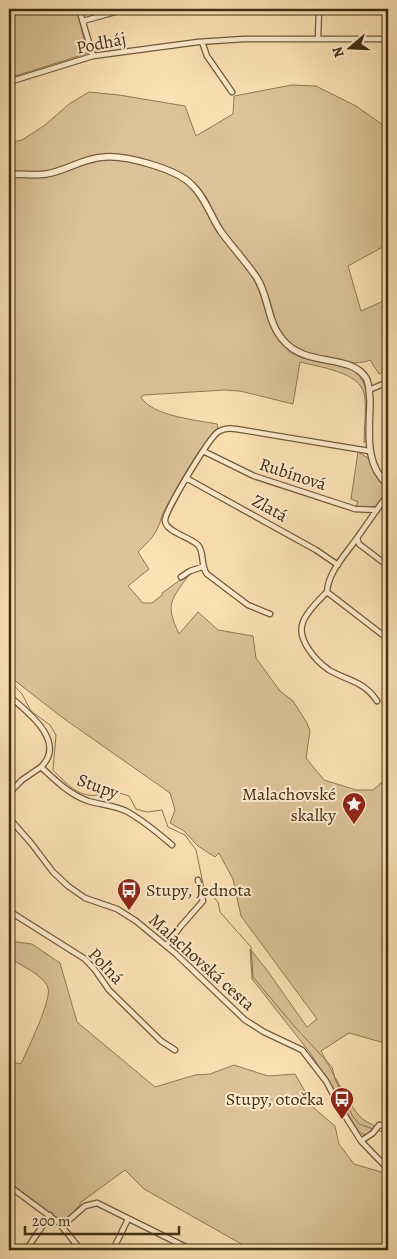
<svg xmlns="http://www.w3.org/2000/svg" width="397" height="1259" font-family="Alegreya,serif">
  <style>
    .green { fill: #dcc399; stroke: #8e7856 }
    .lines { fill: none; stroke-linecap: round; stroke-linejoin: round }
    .stream { stroke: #8a7553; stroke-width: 1 }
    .minor-casing { stroke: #6f5b3b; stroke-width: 7 }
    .tertiary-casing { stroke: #6f5b3b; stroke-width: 8 }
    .minor { stroke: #fdecce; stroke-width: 4.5 }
    .tertiary { stroke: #fdecce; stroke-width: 5.5 }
    .labels { text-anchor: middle; stroke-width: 4; stroke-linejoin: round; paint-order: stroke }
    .street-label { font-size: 18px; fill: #402e13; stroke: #fdecce }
    .poi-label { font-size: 18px; fill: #402e13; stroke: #fdecce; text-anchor: end }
  </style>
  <rect width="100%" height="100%" fill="#fce1b4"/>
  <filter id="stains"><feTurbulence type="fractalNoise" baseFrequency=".004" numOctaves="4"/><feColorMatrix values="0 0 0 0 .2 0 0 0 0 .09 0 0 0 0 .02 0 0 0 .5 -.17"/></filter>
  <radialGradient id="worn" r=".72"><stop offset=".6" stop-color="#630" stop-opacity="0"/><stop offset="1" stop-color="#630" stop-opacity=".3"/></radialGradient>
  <path class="green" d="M9,9H76L88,53L9,78Z
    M292,85L316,86L356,106L383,125L388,133V244L348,266L361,311L388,299V369L379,374L370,360C356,366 343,361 329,358C259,345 286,314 255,271L251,275C267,300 264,328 287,349C296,358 308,359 319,361C329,363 340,364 349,368C375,380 367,417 366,441L364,443C364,431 367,403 364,393C359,372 319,367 300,362L293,404L240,391L224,390L144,395L141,397C151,416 197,420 217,424L218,428C197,449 177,487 163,513C161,517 161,521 159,525C155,536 146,544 138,552L149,569L128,586L143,603H152L162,595V593L190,573C172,600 164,602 179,634L198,612L218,630L253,636L256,658L280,691L293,701L307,723L310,731L306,758L324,780L356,790H373L388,777V1044L349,1033L321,1051C330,1067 351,1111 364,1120C368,1123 371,1123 374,1126L371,1132L364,1135L359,1132L311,1054L252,979L250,949L267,970L307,1027L317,1019L241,916L233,879L219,853L215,857L198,846L184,831L170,823L175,810L170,793L63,718L9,676V143L22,140L45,125L69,104L89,92L119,95L185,106L196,136L233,114L234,96Z
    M358,452L368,458L375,474L387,486L386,493L377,506L363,508L356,506L358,502L351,499Z
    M9,941L32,944L60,963L77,1022L155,1087L195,1075L210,1074L234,1065L268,1076L295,1074L315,1109L335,1126L339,1144L354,1164L388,1174V1250H252L144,1189L125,1170L80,1203V1205L67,1218L59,1220L9,1182V1061L21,1064C27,1050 52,1000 48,988C45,976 19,964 9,958Z"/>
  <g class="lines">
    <path class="stream" d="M9,680L22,694L31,711L50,725L56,735L53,770C65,782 78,798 97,795C114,793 111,790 129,796L136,809L147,812L162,810L168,827L185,835L196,850L204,888L218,902L220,912L251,947L253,977L295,1027L332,1067L335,1079L352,1115L359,1124L373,1129
      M377,1130L388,1134"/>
    <g class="minor-casing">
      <path id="minor" d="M79,9L93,56
        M83,21L126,9
        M318,39L319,9
        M202,42L207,56L232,92
        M9,82L93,56L198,42L244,39H388
        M369,390L388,382
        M203,451L254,476L355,509L377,510
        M186,478L316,550L338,565
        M388,494L357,538L359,544L388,566
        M357,538C346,554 328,572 327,592L388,639
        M181,577L190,571L202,567
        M327,592C319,600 307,611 303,622C296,639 316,661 329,670C348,681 364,681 377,701
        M270,614L248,605L207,574C200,565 205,553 198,545C190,537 166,532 165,521C164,512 209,438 218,432C224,428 230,428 236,429L369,451
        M9,696C28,712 67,742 41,767C56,781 69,794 88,801C101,805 114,805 126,811C143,820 158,833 172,845
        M9,793L22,780L41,767
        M9,818L31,843L53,872L68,886L85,898L117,909L136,921L176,954L245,1020L264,1032L302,1050L326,1081L342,1111L361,1141L388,1169
        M9,911L85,959L95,970L109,990L161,1041L175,1050
        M166,946L181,926L203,901L198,880
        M361,1141L373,1133L379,1125L388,1126
        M9,1186L59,1223L81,1250
        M62,1226L85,1206L97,1203L192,1250
        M26,1250L50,1215
        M113,1250L128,1219"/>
    </g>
    <g class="tertiary-casing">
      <path id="tertiary" d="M9,175C21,173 34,176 46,174C66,171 83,158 104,157C126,155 177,169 192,185C206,198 211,218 222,233C233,248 246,262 257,278C269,297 267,322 283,340C306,368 350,353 366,378C370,385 369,393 370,400C370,430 363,463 388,485"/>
    </g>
    <use href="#minor" class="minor"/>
    <use href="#tertiary" class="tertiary"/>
  </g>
  <defs>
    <g id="sight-pin" transform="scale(1.25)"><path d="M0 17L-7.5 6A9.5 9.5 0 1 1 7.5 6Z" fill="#8f2418" stroke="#fdecce"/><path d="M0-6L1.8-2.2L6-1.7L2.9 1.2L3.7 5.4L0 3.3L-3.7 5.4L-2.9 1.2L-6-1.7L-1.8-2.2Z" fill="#fff"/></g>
    <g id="bus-pin" transform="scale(1.25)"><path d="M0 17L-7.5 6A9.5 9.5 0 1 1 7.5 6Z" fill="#8f2418" stroke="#fdecce"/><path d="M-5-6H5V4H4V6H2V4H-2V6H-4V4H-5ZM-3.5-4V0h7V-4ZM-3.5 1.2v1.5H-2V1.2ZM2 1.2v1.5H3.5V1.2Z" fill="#fff"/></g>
  </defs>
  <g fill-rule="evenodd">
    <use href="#sight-pin" x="354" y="804"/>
    <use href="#bus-pin" x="129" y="890"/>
    <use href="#bus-pin" x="342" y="1099"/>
  </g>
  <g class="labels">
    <g class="street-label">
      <text transform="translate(101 43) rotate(-11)" y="6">Podháj</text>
      <text transform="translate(293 474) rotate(18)" y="6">Rubínová</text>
      <text transform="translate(270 508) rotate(29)" y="6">Zlatá</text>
      <text transform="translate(98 786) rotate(20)" y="6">Stupy</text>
      <text transform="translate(202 962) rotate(42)" y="6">Malachovská cesta</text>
      <text transform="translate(106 966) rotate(47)" y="6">Poľná</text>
    </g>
    <g class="poi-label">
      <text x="336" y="800">Malachovské<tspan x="336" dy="21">skalky</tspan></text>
      <text x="146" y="896" text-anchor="start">Stupy, Jednota</text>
      <text x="324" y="1105">Stupy, otočka</text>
    </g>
  </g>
  <rect width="397" height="1259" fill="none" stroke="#fce1b4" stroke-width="30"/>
  <rect x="10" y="10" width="377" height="1239" fill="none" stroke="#402e13" stroke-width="2.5"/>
  <rect x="15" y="15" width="367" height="1229" fill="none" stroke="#402e13"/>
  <g transform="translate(350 48) rotate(251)" stroke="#fdecce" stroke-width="4" paint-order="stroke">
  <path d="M0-4L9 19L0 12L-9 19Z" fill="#402e13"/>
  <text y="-8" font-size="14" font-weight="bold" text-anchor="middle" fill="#402e13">N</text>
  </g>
  <path d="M25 1226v8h154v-8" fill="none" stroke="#402e13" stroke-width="2.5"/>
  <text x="32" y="1226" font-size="15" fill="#402e13" stroke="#fdecce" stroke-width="4" paint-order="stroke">200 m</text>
  <rect width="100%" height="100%" filter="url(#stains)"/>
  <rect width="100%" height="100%" fill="url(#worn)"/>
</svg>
